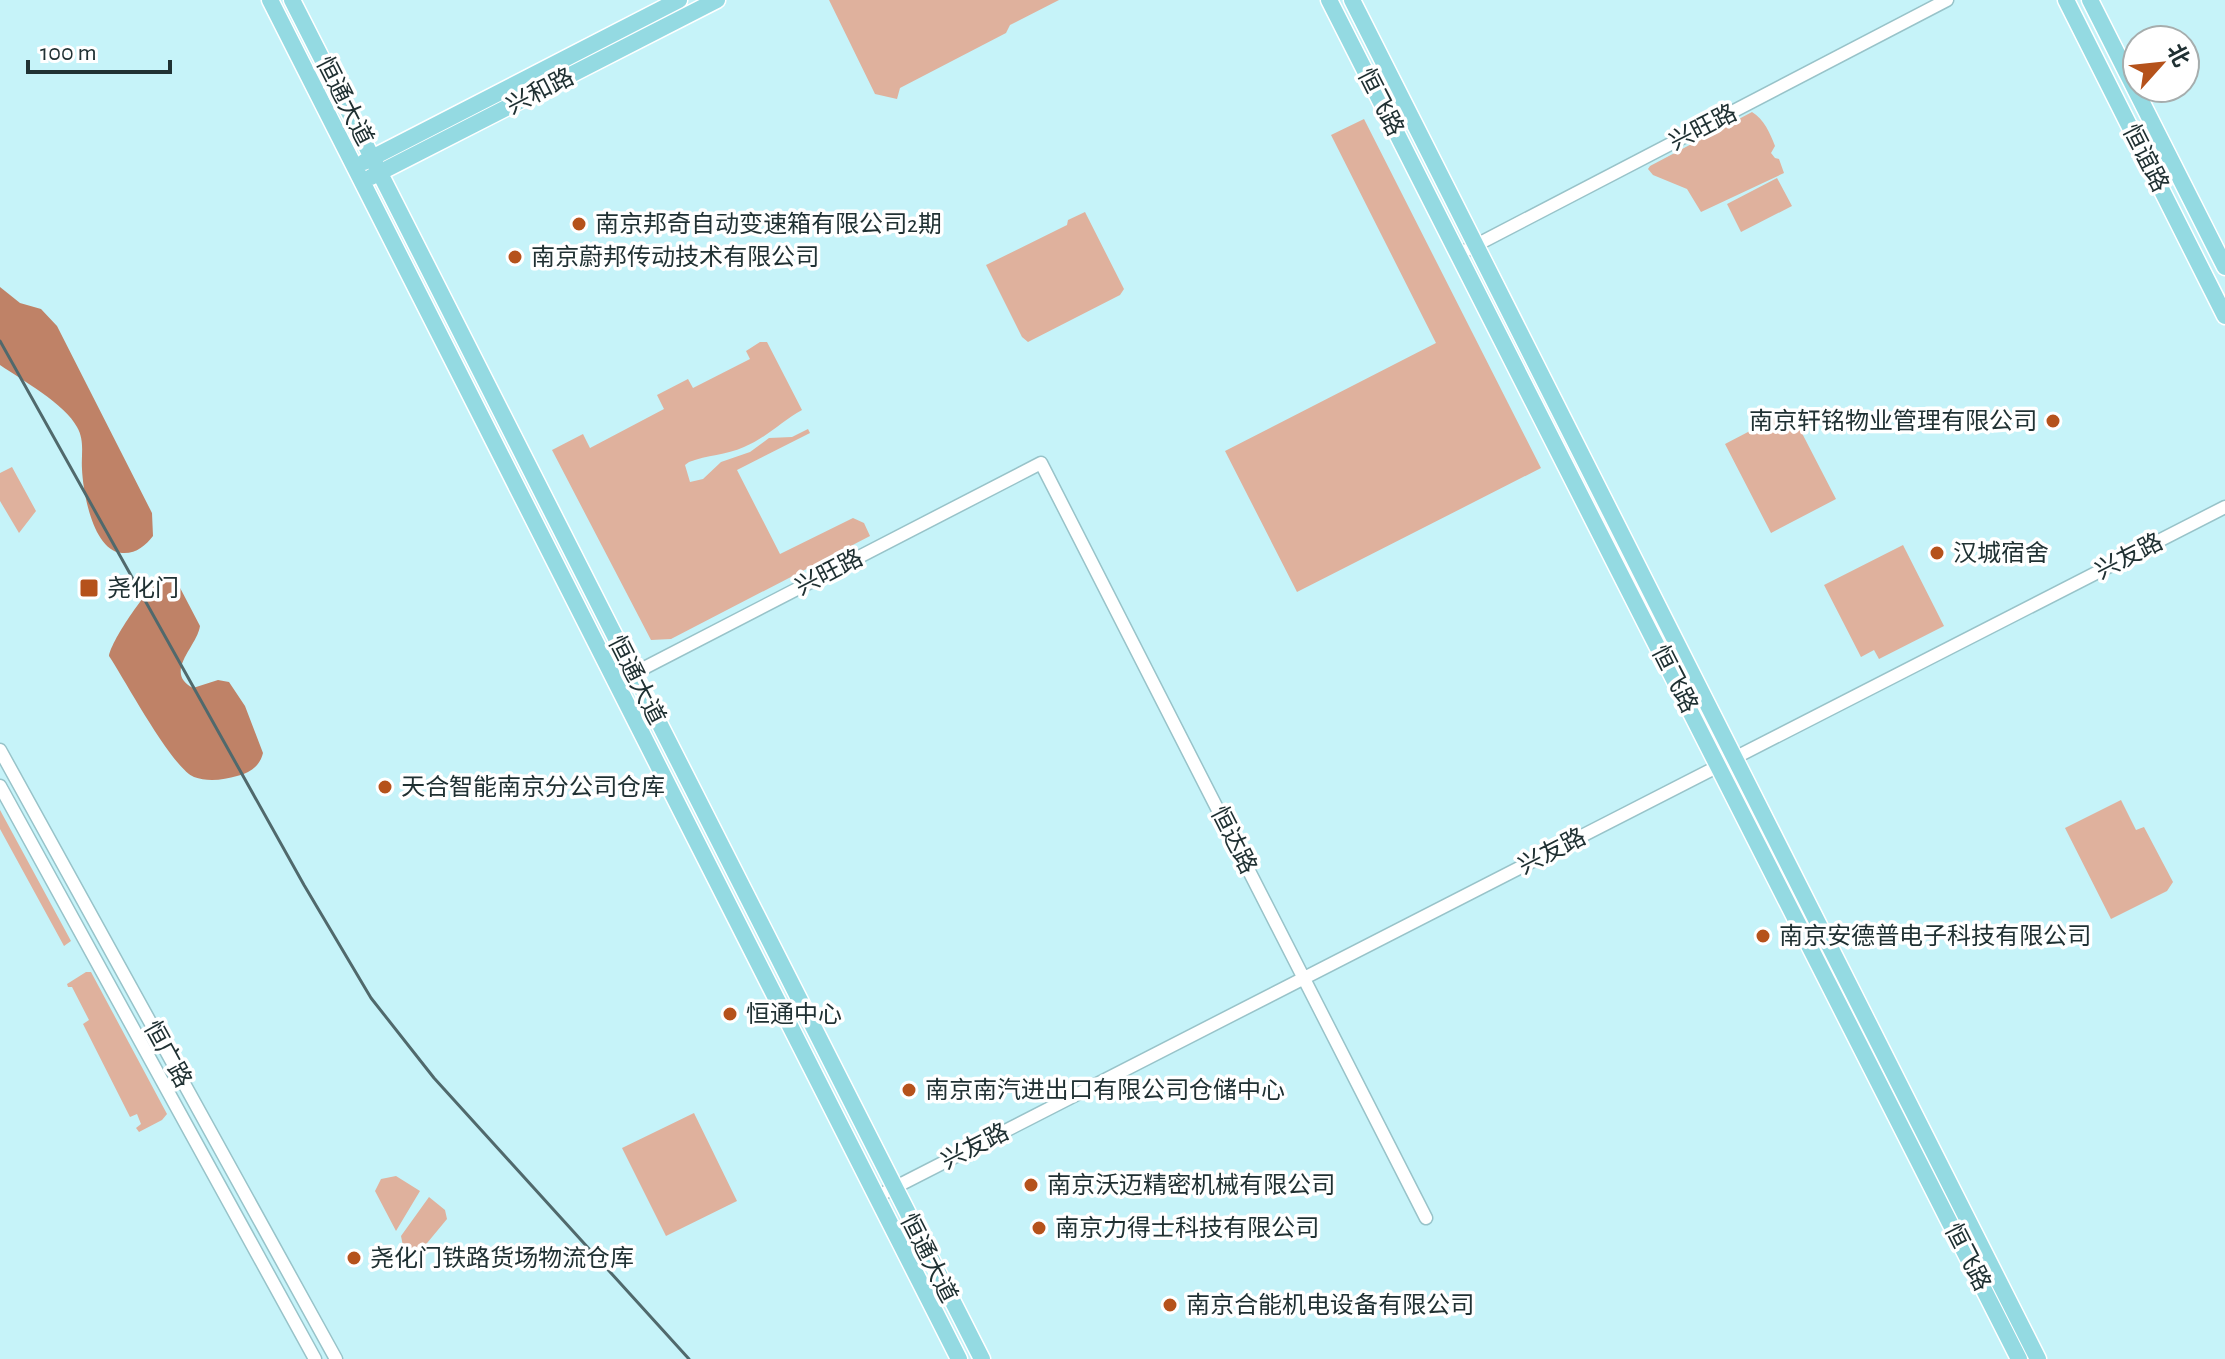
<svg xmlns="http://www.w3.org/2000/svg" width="2225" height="1359" font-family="'Alegreya Sans','Noto Sans SC',sans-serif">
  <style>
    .green { fill: #dfb19d }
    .water { fill: #bf8267 }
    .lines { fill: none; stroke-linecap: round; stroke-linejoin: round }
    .minor-casing { stroke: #98c3c9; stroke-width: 15 }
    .major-casing { stroke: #fff; stroke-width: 19 }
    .minor { stroke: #fff; stroke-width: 12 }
    .major { stroke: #94dae2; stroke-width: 16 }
    .rail { stroke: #50696c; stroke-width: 3 }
    .poi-dot { fill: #b5521b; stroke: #fff; stroke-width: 3 }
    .labels { text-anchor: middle; stroke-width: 7; stroke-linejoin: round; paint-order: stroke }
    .street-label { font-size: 24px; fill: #203133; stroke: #fff }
    .poi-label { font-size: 24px; fill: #203133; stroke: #fff; text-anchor: start }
  </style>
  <rect width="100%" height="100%" fill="#c6f3f9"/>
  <path class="green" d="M829,0H1059L1010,25L1006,33L900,88L897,99L875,94Z
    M1752,112C1764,119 1770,133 1775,146L1771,153L1775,158L1779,159L1784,173L1701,212L1687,189L1653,175L1648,169L1650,166Z
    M1364,119L1541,468L1297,592L1225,451L1436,343L1331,135Z
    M1777,178L1792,206L1741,232L1727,204Z
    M1085,212L1124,289L1120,295L1028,342L1022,337L986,265L1067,225L1068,220Z
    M760,342H767L802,410C782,421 766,438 744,447C726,455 707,455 689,462L685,465L690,482L703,479L721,462L750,452L769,438L792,437L808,429L810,433L737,470L780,554L853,518L864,523L870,536L671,639L651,640L552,450L583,434L590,448L664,409L657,395L688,379L693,388L750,359L746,351Z
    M1790,410L1836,499L1771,533L1725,444Z
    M12,467L36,511L19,533L0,501V473Z
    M1903,545L1944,626L1879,659L1874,650L1861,657L1824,585Z
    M2121,800L2136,830L2144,827L2173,882L2167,891L2111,919L2065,828Z
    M0,810L71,941L64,946L0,829Z
    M86,972H91L167,1114L162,1120L139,1132L136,1128L141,1124L137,1114L130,1117L83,1024L89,1020L72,987H68L67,984Z
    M694,1113L737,1201L666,1236L622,1148Z
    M396,1176L420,1191L396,1231L375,1191L381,1179Z
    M429,1197L445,1210L447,1219L413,1260L403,1246L401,1236Z"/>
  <path class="water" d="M0,287L20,303L41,309L57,326L152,513L153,536C145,546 136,554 122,553C93,551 83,492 82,469C81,454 85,441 77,427C65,404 22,380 0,365Z
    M164,577L177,582L200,626C197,647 163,672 193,688L218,680L229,682L245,706L263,753C260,766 250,773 237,776C224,780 207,782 194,777C172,768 125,680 109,656C112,639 149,585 164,577Z"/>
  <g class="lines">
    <g class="minor-casing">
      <path id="minor" d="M1459,254L1947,0
        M617,682L1041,463L1426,1218
        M0,750L336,1359
        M0,786L315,1359
        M878,1196L2225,507"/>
    </g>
    <g class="major-casing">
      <path id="major" d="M270,0L959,1359
        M292,0L982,1359
        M1329,0L2019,1359
        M1352,0L2038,1359
        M2066,0L2225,316
        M2090,0L2225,267
        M364,162L679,0
        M371,177L717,0"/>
    </g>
    <use href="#minor" class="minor"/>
    <use href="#major" class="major"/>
    <path class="rail" d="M0,341L304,885L371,998L434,1078L689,1359"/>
  </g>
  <g class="poi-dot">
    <circle cx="579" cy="224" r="8"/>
    <circle cx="515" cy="257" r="8"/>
    <circle cx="2053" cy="421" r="8"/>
    <circle cx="1937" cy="553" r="8"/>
    <rect x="79" y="578" width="20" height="20" rx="4"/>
    <circle cx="385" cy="787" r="8"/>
    <circle cx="1763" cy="936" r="8"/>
    <circle cx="730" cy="1014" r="8"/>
    <circle cx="909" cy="1090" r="8"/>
    <circle cx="1031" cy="1185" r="8"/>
    <circle cx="1039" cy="1228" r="8"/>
    <circle cx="354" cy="1258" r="8"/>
    <circle cx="1170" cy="1305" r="8"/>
  </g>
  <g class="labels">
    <g class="street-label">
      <text transform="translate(540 91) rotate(-27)" y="8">兴和路</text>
      <text transform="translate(345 101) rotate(63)" y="8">恒通大道</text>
      <text transform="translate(1381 102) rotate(63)" y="8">恒飞路</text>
      <text transform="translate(1703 127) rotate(-27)" y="8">兴旺路</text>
      <text transform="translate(2146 158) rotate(63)" y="8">恒谊路</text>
      <text transform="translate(2129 556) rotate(-27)" y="8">兴友路</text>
      <text transform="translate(829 572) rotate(-27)" y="8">兴旺路</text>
      <text transform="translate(1675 679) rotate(63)" y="8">恒飞路</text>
      <text transform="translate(637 680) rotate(63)" y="8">恒通大道</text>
      <text transform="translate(1234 840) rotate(63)" y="8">恒达路</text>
      <text transform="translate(1552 851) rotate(-27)" y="8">兴友路</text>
      <text transform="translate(168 1054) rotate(61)" y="8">恒广路</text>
      <text transform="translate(975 1146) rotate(-27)" y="8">兴友路</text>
      <text transform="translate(1968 1257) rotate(63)" y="8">恒飞路</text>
      <text transform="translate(929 1258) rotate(63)" y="8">恒通大道</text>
    </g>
    <g class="poi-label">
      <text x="595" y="232">南京邦奇自动变速箱有限公司2期</text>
      <text x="531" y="265">南京蔚邦传动技术有限公司</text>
      <text x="2037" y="429" text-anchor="end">南京轩铭物业管理有限公司</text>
      <text x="1953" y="561">汉城宿舍</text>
      <text x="107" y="596">尧化门</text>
      <text x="401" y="795">天合智能南京分公司仓库</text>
      <text x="1779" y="944">南京安德普电子科技有限公司</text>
      <text x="746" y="1022">恒通中心</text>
      <text x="925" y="1098">南京南汽进出口有限公司仓储中心</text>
      <text x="1047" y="1193">南京沃迈精密机械有限公司</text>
      <text x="1055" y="1236">南京力得士科技有限公司</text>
      <text x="370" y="1266">尧化门铁路货场物流仓库</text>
      <text x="1186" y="1313">南京合能机电设备有限公司</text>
    </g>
  </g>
  <g transform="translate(2161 64) rotate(63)"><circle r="38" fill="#ffffff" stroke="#a6adad" stroke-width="2"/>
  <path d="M0-6L14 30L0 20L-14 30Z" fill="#b5521b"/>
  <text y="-12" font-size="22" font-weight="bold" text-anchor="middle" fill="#203133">北</text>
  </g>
  <path d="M28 60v12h142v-12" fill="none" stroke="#203133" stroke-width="4"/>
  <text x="40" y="60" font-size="24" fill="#203133" stroke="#ffffff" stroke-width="6" paint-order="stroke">100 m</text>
</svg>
